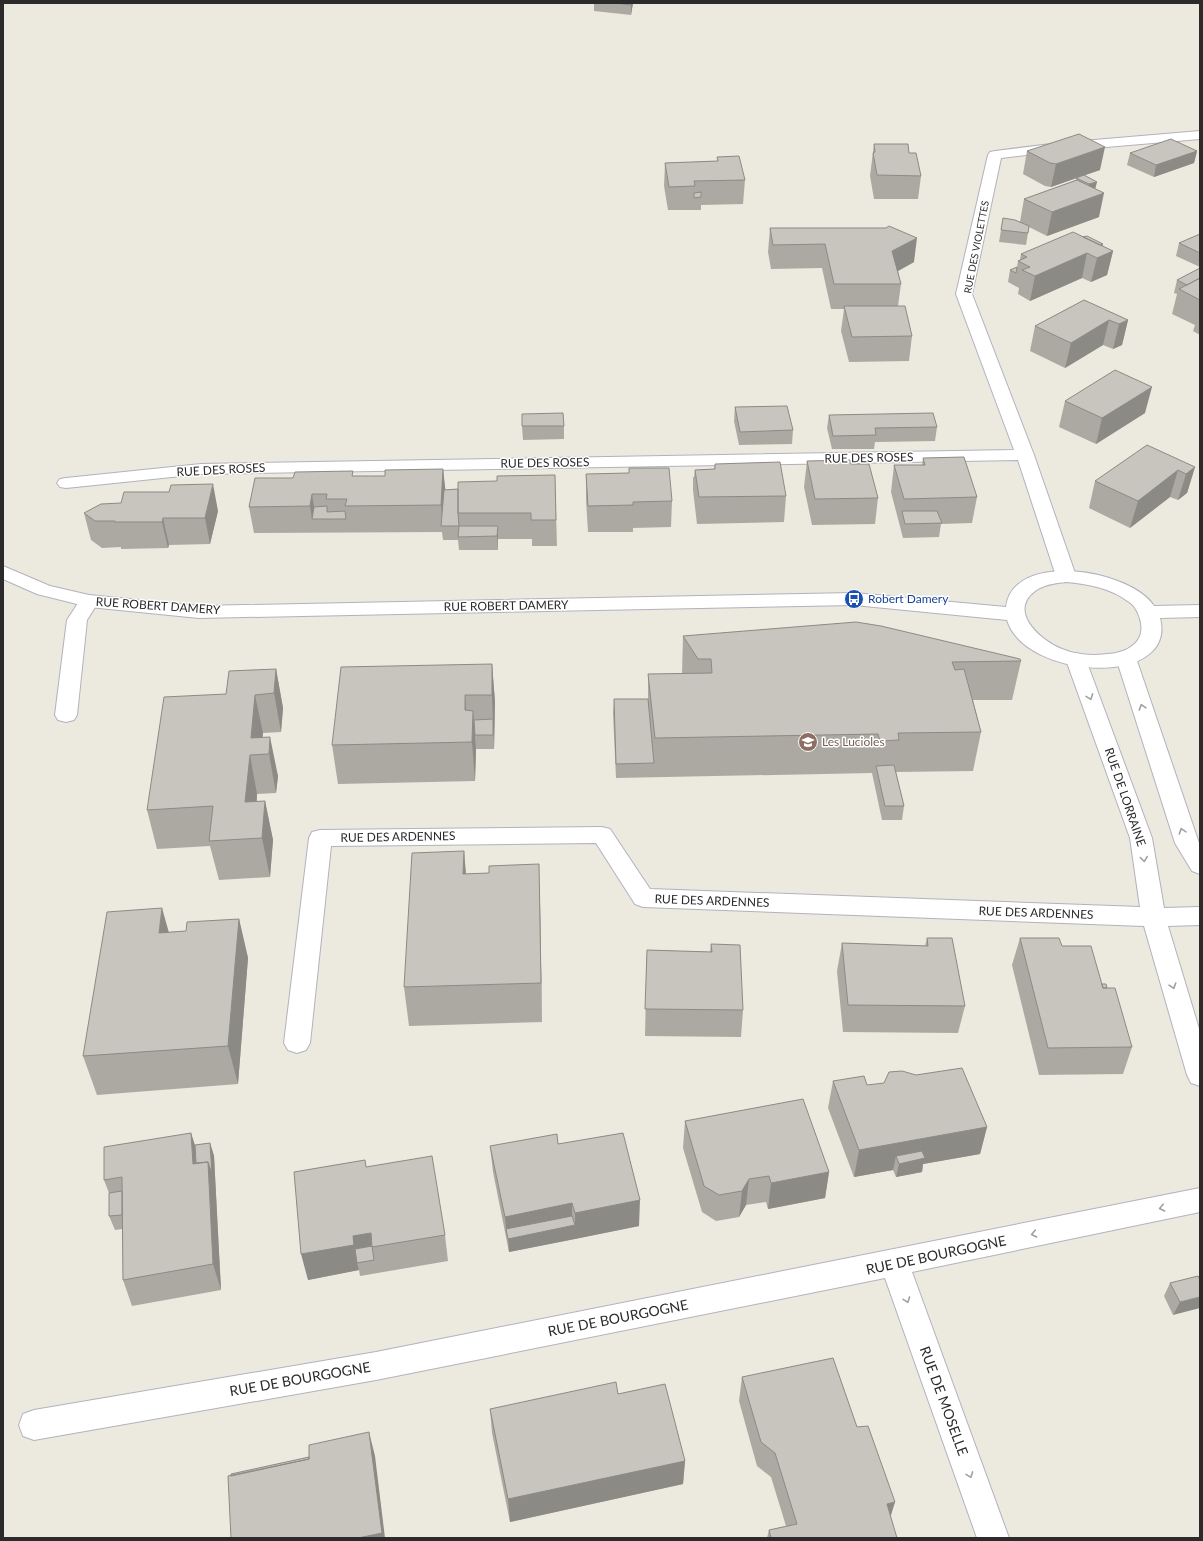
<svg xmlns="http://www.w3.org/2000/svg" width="1203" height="1541" font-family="Lato,sans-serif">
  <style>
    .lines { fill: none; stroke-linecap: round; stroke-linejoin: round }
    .lane-casing { stroke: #b2b2be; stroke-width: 2 }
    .street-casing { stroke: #b2b2be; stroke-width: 2 }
    .secondary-casing { stroke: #b2b2be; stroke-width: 2 }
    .lane { fill: #fff; fill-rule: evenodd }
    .street { fill: #fff; fill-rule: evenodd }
    .secondary { fill: #fff; fill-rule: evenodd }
    .wall { fill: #aca9a3 }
    .shaded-wall { fill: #8c8a85 }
    .building { fill: #c8c5be; stroke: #8c8a85 }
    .oneway { stroke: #a0a0a0 }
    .labels { text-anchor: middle; stroke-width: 3; stroke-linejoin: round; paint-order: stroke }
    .far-street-label { font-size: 10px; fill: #2b2b2b; stroke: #fff }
    .street-label { font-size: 12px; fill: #2b2b2b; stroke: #fff }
    .transit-label { font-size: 12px; fill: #164399; stroke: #fff; text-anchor: start }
    .education-label { font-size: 12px; fill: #785e54; stroke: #fff; text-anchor: start }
    .near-street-label { font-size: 14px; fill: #2b2b2b; stroke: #fff }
  </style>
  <rect width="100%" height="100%" fill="#ece9df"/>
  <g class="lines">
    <g class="lane-casing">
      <path id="lane" d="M89,595L96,597L99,601L87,620L77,715L74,720L66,722L58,720L55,715L67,620L82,597Z"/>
    </g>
    <g class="street-casing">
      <path id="street" d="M1200,131V139L1059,151L1001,158L972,294L1034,455L1076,576L1073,580L1066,582L1059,580L1056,576L1018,460L201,474L66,488L60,487L57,483L60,479L66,478L201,464L1014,450L956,294L988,155L990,152L995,151L1059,143Z
        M1126,651L1133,653L1136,658L1200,846V874L1192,871L1175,843L1116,658L1119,653Z
        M1076,653L1083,655L1086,660L1152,838L1164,908L1200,907V925L1168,926L1200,1032V1086L1191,1083L1187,1075L1144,926L643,907L635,904L596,843L331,846L310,1043L306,1050L297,1053L288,1050L284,1043L309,838L312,832L320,830L602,827L610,829L650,889L1140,907L1130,838L1066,660L1069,655Z
        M1200,1188V1212L912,1272L1009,1538H977L885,1278L376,1380L34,1440L23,1436L19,1425L23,1414L34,1410L376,1352Z"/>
    </g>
    <g class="secondary-casing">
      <path id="secondary" d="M3,566L50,586L89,595L199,606L854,593L1006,607C1013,550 1130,569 1154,606L1200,605V617L1160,618C1178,688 1025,680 1007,620L854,605L199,618L89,607L37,594L3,579ZM1066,582C1088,584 1111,588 1129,602C1135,606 1138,612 1140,619C1147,642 1127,653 1107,654C1092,656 1076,655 1062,649C1039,640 1004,608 1040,588C1048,584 1057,583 1066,582Z"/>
    </g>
    <use href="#lane" class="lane"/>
    <use href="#street" class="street"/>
    <use href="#secondary" class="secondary"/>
  </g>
  <path class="wall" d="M594,3H633L631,15L594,11Z
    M874,144L909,153L921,176L918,199H874L870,176Z
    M1027,151L1100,170L1084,175L1095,189L1099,217L1047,236L1029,227L1026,245L999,242L1003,218L1020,222L1024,199L1076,180V178L1051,187L1045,186L1023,174Z
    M1197,151L1194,163L1154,177L1127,165L1130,153Z
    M717,157L745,180L743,204L701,205V210H668L664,186L665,163L717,161Z
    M770,228L914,262L898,271L901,284L898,306L912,336L909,361L849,362L841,331L844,309H831L822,268L771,269L768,252Z
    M1200,234V267L1176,256L1179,243Z
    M1102,246L1113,251L1107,275L1091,282L1082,278L1030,301L1018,294L1019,288L1008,282L1010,270L1017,267L1018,261L1020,260L1021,254Z
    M1200,268V335L1193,331L1195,325L1172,314L1177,294L1174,293L1177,280Z
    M1084,300L1128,320L1122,345L1113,349L1103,345L1065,368L1030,351L1035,326Z
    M1065,401L1145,413L1096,444L1059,427Z
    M735,407L793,430L792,444L739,445L734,421Z
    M829,415L937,427L935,441L875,442L874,449H832L827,428Z
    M522,426H564V439L523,440Z
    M923,458L977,497L972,523L941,524L939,537L903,538L891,492L894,465H922Z
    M807,461L851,464L878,498L875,524L812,525L804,487Z
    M715,464L786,496L784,522L697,524L693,490V477H694L695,470L714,469Z
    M1195,467L1187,493L1178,500L1170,497L1130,528L1089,508L1095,481Z
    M443,469L445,490L458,489L497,481L555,475L557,546H532V539H498V550H459L458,540H443L442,532L254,533L249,507L354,476H385Z
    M586,474L672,501L671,527L633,528V532H588L586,500Z
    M218,511L210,544L169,545L168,548L121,549V547L102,548L91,540L84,513Z
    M683,636L1021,661L1012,700H973L981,732L973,771L896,772L904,806L902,820H882L872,773L616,778L613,713L614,699H648V674H682Z
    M492,664L495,702L494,749H476L475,781L338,784L332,745Z
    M276,669L283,708L281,732L263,733L262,737L278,776L276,793L257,794V801H265L273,840L270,877L219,880L210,846L157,849L147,810L226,694Z
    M464,851L466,874L489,873L540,903L542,1022L409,1026L404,987Z
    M239,919L248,958L238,1084L97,1095L83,1056L169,932L186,931Z
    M927,938L965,1006L958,1033L843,1032L837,971L842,943L925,946Z
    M1020,938L1062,946L1102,984L1107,988L1132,1047L1123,1074L1039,1075L1012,965Z
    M711,944L743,1010L741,1037L645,1036L647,950L710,952Z
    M833,1081L867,1085L987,1127L980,1154L923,1164L922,1172L896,1177L893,1170L854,1177L828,1108Z
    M685,1121L829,1172L825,1198L768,1209L766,1202L746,1205L739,1217L716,1221L702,1212L683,1148Z
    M191,1133L195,1145L210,1143L214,1156L221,1290L132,1306L123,1280L122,1229L115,1230L109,1216V1193L104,1180Z
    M558,1144L639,1226L509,1252L493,1172L490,1146Z
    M366,1167L445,1235L448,1261L360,1276L359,1270L308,1280Z
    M1198,1276L1173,1315L1164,1296L1170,1283Z
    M742,1377L857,1427L895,1502L890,1516L897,1538H767L769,1530L786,1526L771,1477L757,1466L739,1401Z
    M618,1394L685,1461L683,1484L510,1522L492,1433L490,1409Z"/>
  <path class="shaded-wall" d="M631,3H633L631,15Z
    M1105,147L1100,170L1051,187L1056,164Z
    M1197,151L1194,163L1154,177L1156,165Z
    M1097,182L1094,194L1087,196L1089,184Z
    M1104,193L1099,217L1047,236L1052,212Z
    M917,238L914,262L889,276L892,251Z
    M1103,244L1100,256L1113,251L1107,275L1091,282L1097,258L1092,248Z
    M1087,253L1082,278L1030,301L1035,276Z
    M1109,320L1103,345L1065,368L1071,343Z
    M1128,320L1122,345L1113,349L1119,324Z
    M1152,387L1145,413L1096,444L1102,418Z
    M1195,467L1187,493L1178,500L1186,474Z
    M443,469L446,495L443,526L441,505Z
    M1178,470L1170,497L1130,528L1138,501Z
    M213,484L218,511L210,544L205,518Z
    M312,494L316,519H312L310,506Z
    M163,518L169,545L168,548L162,522Z
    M498,526V550L497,536Z
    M492,664L495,702L494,749L492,695Z
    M276,669L283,708L281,732L274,693Z
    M255,695L263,733L261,755L251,738Z
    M465,695L468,734L465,710Z
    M473,711L476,750L475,781L472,742Z
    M270,737L278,776L276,793L269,754Z
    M250,755L257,794L254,839L245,802Z
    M265,801L273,840L270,877L262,838Z
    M464,851L467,890L463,874Z
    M539,864L540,903L542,1022L541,983Z
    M162,908L173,947L159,933Z
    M239,919L248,958L238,1084L228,1046Z
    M987,1127L980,1154L923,1164L922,1172L896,1177L899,1164L896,1156L893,1170L854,1177L859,1150Z
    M191,1133L199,1159L200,1176L193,1164Z
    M210,1143L214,1156L221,1290L213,1264L208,1162Z
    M829,1172L825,1198L768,1209L771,1183Z
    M749,1179L746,1205L739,1217L742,1191Z
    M640,1200L639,1226L575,1239V1213Z
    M572,1203V1226L575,1225V1239L509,1252L508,1239L506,1229L505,1217Z
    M371,1233L372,1247L357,1263L359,1270L308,1280L301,1254L353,1236Z
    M1200,1297V1308L1173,1315L1180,1302Z
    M369,1432L375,1456L385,1538H358Z
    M685,1461L683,1484L510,1522L508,1499Z
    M895,1502L888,1525L887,1504Z"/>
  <path class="building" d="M616,3H631V5Z
    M1079,134L1105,147L1056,164L1050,163L1027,151Z
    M1171,139L1197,151L1156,165L1130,153Z
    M874,144H908L909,153H916L921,176L877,175L873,153L875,152Z
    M739,156L745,180L694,181L695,186L669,187L665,163L718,161L717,157Z
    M1084,175L1097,182L1089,184L1076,178Z
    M1077,180L1104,193L1052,212L1024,199Z
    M701,192V197L694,198V193Z
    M1003,218L1015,220L1029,226L1028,233L1001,230Z
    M889,226L917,238L892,251L901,284H834L825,244L773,245L770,228H886Z
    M1073,232L1113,251L1097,258L1087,253L1035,276L1022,270L1030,267L1018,261L1027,257L1021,254Z
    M1200,234V253L1179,243Z
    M1087,236L1103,244L1100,245L1083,237Z
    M1017,267L1016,273L1010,270Z
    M1200,268V278L1187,285L1177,280Z
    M1200,278V300L1179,289Z
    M1084,300L1128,320L1119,324L1109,320L1071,343L1035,326Z
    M844,306H905L912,336L852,337Z
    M1115,370L1152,387L1102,418L1065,401Z
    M787,406L793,430L740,432L735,407Z
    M563,413L564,426H522V414Z
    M933,413L937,427L875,428L876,435L833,436L829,415Z
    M1147,445L1195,467L1186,474L1178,470L1138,501L1095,481Z
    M964,457L977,497L904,499L894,465H925L923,458Z
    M850,460L851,464H869L878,498L815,499L807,461Z
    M780,462L786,496L699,497L695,470L715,469V464Z
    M629,468H669L672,501L633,502V505L588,506L586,474L629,473Z
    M443,469L441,505L345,506L347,499H326L327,494H312L310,506L249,507L255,478H293L295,472L353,471L352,476H385V470Z
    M555,475L556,520H531V513H458V482L497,481V476Z
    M213,484L205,518H163L162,522H115V521H95L84,513L101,504L121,503L124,492H169L171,485Z
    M458,489V513L459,526H441L444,490Z
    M327,506V512L345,511L346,519H312L314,507Z
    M902,511H937L942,523L905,524Z
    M459,526H498L497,536L458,537Z
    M856,622L881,626L1020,659L1021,661L952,662L955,670L964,669L981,732L898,733L899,740L880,741L878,734L655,738L648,674L712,673L711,659H698L683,636Z
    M492,664V695H465V710L473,711L472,742L332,745L341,667Z
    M276,669L274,693L255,695L251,738L270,737L269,754L250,755L245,802L265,801L262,838L209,841L213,806L147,810L164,697L226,694L229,671Z
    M614,699H648L654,763L616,764Z
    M493,719V735H475L474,720Z
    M894,765L904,806H885L876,766Z
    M464,851L463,874L489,873V866L539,864L541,983L404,987L412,853Z
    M162,908L159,933L186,931L187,922L239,919L228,1046L83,1056L107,912Z
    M927,938H952L965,1006L848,1005L842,943L928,946Z
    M1020,938H1059L1062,946H1091L1103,988H1115L1132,1047L1048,1048Z
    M711,944L740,945L743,1010L645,1009L647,950L712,952Z
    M1102,984H1106L1107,988H1103Z
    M962,1068L987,1127L859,1150L833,1081L864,1076L867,1085L884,1083L889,1072L902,1071L916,1075Z
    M803,1099L829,1172L771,1183L769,1176L749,1179L742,1191L719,1195L704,1186L685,1121Z
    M191,1133L193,1164L208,1162L213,1264L123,1280L122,1177L104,1180V1147Z
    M623,1133L640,1200L575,1213L572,1203L505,1217L490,1146L557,1134L558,1144Z
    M210,1143L212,1174L208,1162L196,1163L195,1145Z
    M922,1151L925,1158L899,1164L896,1156Z
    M432,1156L445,1235L372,1247L371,1233L353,1236L354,1245L301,1254L294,1172L365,1160L366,1167Z
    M122,1191V1215L109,1216V1193Z
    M572,1216L575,1225L508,1239L506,1229Z
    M372,1246L374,1260L357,1263L355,1249Z
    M1198,1276L1200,1280V1297L1180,1302L1170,1283Z
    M833,1358L857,1427L868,1426L895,1502L887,1504L897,1538H771L769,1530L797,1524L775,1453L761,1442L742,1377Z
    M616,1382L618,1394L665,1384L685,1461L508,1499L490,1409Z
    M369,1432L382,1533L358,1538H231L228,1476L309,1459V1445Z
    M309,1457V1459L231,1476V1474Z"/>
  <defs><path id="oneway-chevron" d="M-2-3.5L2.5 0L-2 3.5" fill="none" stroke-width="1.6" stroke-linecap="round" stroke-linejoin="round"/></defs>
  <g class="oneway">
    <use href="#oneway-chevron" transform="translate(1090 697) rotate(70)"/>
    <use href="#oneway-chevron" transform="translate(1142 707) rotate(-107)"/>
    <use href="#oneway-chevron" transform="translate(1182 831) rotate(-108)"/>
    <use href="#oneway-chevron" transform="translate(1144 859) rotate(82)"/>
    <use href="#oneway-chevron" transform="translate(1173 986) rotate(73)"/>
    <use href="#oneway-chevron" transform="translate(1162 1208) rotate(168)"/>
    <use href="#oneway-chevron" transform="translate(1034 1234) rotate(168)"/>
    <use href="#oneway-chevron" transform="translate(907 1300) rotate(70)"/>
    <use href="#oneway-chevron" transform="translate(970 1475) rotate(70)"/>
  </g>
  <defs>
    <g id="bus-disc" transform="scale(1)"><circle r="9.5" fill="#1a4fb4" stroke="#fff"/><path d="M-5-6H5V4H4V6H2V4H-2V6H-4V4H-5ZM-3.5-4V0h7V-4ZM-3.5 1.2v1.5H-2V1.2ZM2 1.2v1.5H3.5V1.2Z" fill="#fff"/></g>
    <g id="school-disc" transform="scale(1)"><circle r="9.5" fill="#8d6e63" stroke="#fff"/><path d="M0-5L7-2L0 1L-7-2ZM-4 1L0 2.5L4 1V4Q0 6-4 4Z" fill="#fff"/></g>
  </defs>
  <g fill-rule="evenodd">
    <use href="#bus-disc" x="854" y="599"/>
    <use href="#school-disc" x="808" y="742"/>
  </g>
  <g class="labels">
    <g class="far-street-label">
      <text transform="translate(976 247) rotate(-79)" y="4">RUE DES VIOLETTES</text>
    </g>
    <g class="street-label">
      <text transform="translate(869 458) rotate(-1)" y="4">RUE DES ROSES</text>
      <text transform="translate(545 463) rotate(-1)" y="4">RUE DES ROSES</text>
      <text transform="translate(221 470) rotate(-3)" y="4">RUE DES ROSES</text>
      <text transform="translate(158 606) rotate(4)" y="4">RUE ROBERT DAMERY</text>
      <text transform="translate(506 606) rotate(-1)" y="4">RUE ROBERT DAMERY</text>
      <text transform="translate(1125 797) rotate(71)" y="4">RUE DE LORRAINE</text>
      <text transform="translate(398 837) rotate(-1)" y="4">RUE DES ARDENNES</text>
      <text transform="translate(712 901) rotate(2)" y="4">RUE DES ARDENNES</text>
      <text transform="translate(1036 913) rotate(2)" y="4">RUE DES ARDENNES</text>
    </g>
    <g class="transit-label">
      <text x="868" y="603">Robert Damery</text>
    </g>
    <g class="education-label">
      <text x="822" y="746">Les Lucioles</text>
    </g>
    <g class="near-street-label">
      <text transform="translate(936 1255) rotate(-12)" y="5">RUE DE BOURGOGNE</text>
      <text transform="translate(618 1318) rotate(-11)" y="5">RUE DE BOURGOGNE</text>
      <text transform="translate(300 1379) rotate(-10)" y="5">RUE DE BOURGOGNE</text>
      <text transform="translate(944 1401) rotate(70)" y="5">RUE DE MOSELLE</text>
    </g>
  </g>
  <rect width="1203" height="1541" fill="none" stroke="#2b2b2b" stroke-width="8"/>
</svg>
